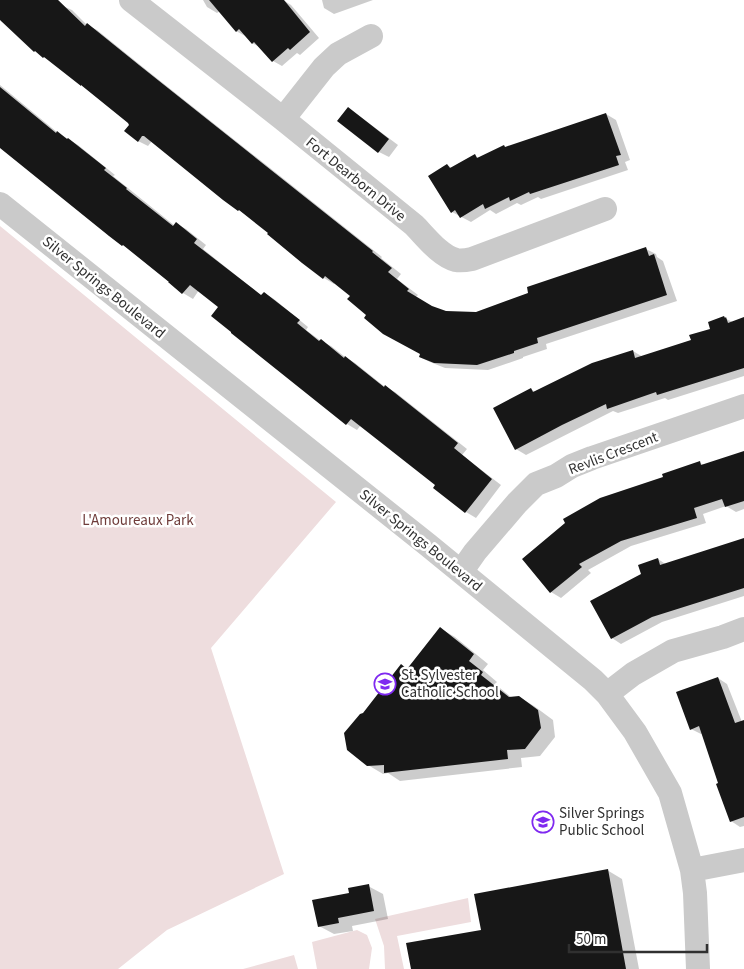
<svg xmlns="http://www.w3.org/2000/svg" width="744" height="969" font-family="'Source Sans 3',sans-serif">
  <style>
    .green { fill: #eeddde }
    .shadow { fill: #0003 }
    .building { fill: #171717 }
    .lines { fill: none; stroke-linecap: round; stroke-linejoin: round }
    .minor { stroke: #cacaca; stroke-width: 24 }
    .labels { text-anchor: middle; stroke-width: 5; stroke-linejoin: round; paint-order: stroke }
    .street-label { font-size: 15px; fill: #303030; stroke: #fff }
    .park-label { font-size: 15px; fill: #6f3c3a; stroke: #fff }
    .poi-label { font-size: 15px; fill: #303030; stroke: #fff; text-anchor: start }
  </style>
  <rect width="100%" height="100%" fill="#fff"/>
  <path class="green" d="M0,226L336,502L211,648L284,874L167,930L118,969H0Z
    M468,898L471,922L397,936L404,969H385L384,946L375,919Z
    M357,930L367,935L372,948L369,969H317L312,942Z
    M294,955L298,969H243Z"/>
  <path class="shadow" d="M0,0H58L65,7L72,10L87,25L97,30L149,72L382,257L381,258L401,274L397,279L418,295L416,297L432,307L445,312L476,313L646,249L656,254L657,257L663,261L677,301L546,344L547,349L523,357V358L488,370L445,368L430,362L420,357L421,354L368,314L351,295L335,282L334,284L324,278L303,262L269,233L246,215L239,210L152,141L148,146L138,141L130,123L54,63L44,57L8,26L1,21Z
    M203,0H283L291,5L319,38L300,55L297,53L282,66L273,61L261,48L252,43L247,37L236,31L220,11L217,13L207,7Z
    M322,0H373L334,14L324,8Z
    M0,85L58,133L78,145L115,175L113,176L175,226L177,224L186,229L206,245L203,249L262,296L264,293L274,299L308,327L306,330L321,341L331,346L345,357L355,363L385,387L395,392L467,449L462,455L501,485L476,518L466,512L435,488L437,485L361,425L357,430L347,424L232,333L220,307L199,290L193,299L183,293L129,249L123,245L0,147Z
    M348,109L358,115L398,145L389,157L379,152Z
    M606,114L616,120L630,160L625,162L628,170L541,199L538,197L521,205L517,203L496,214L490,210L471,222L452,212L447,165L452,168L475,156L479,158Z
    M724,318L733,322L744,319V376L668,400L665,398L618,413L613,411L526,455L516,449L531,389L535,392L633,351L643,357L692,340L712,329Z
    M744,452V509L736,512L726,506L703,514L706,523L631,546L588,570L591,573L561,598L551,592L524,559L665,478L700,463L704,465Z
    M744,539V596L662,622L621,644L612,638L642,574L658,559L667,565Z
    M441,629L455,637L488,664L483,670L497,682L495,684L512,698L519,697L534,706L553,720L555,737L540,756L521,758L522,767L400,781L388,773L383,774L368,765L364,714L408,670Z
    M718,678L727,684L742,722L744,721V826L740,827L731,821L703,734H701L691,729Z
    M607,870L622,879L639,969H412L482,931Z
    M368,886L383,894L388,919L352,926L353,931L334,934L319,926L350,894Z"/>
  <path class="building" d="M0,0H58L85,26L87,23L139,65L373,251L372,252L392,268L388,272L409,289L407,291L432,306L446,311L476,312L528,293L527,287L646,247L649,256L654,254L667,295L537,338L538,343L514,351V353L477,365L434,363L419,357L420,354L383,334L364,318L366,315L347,299L350,296L325,276L323,279L302,263L267,234L268,233L239,210L238,211L223,200L144,136H142L138,142L124,131L129,125L128,123L81,85V86L44,57L43,58L35,51L34,52L0,20Z
    M209,0H284L310,32L290,50L288,48L272,62L254,42L252,44L239,29L236,32Z
    M0,87L56,133L57,131L67,139L68,138L106,168L104,170L127,188L126,189L173,226L176,222L197,239L194,243L261,295L264,292L300,320L297,323L319,341L321,339L344,358L345,356L384,387L385,385L458,443L454,448L492,479L465,513L433,488L435,485L351,419L346,425L231,333V332L211,316L218,307L190,285L182,294L168,282H169L123,245L122,246L109,236L0,148Z
    M348,107L389,139L378,153L337,121Z
    M606,113L621,155L616,156L619,165L530,194L529,192L510,201L509,197L485,209L483,204L460,218L455,210L451,213L428,176L447,164L450,168L475,154L477,158L504,145L505,147Z
    M724,316L725,318L726,317L728,323L744,317V368L657,395L656,392L607,409L606,404L562,425L515,450L493,408L531,388L533,392L592,363L633,350L635,358L691,340L689,335L710,329L708,322Z
    M744,451V501L725,507L722,499L694,508L697,518L621,541L579,564L582,567L550,593L522,559L565,523L563,519L600,498L663,477L662,474L700,461L701,465Z
    M744,538V588L652,617L611,639L590,601L641,574L638,565L658,558L660,565Z
    M440,627L474,654L469,661L483,672L481,675L509,697L519,696L538,710L541,728L525,749L507,750L508,759L384,773V765L367,766L347,750L344,733L360,714L363,713L401,664L407,669Z
    M718,677L735,723L744,720V817L730,822L716,784L718,783L699,726L690,730L676,692Z
    M608,869L626,969H411L406,943L481,930L474,894Z
    M369,884L374,911L338,918L339,923L318,927L312,900L349,893L348,888Z"/>
  <g class="lines">
    <path class="minor" d="M131,0L283,119L414,225C425,236 440,256 456,260C461,261 467,260 472,259L605,209
      M283,119L324,67L338,54L371,36
      M0,204L428,545L593,680L607,694L635,732L670,793L692,870L695,893L698,969
      M461,572L475,552L517,503L536,484L556,476L572,466L592,458L744,406
      M607,694L633,674L673,651L723,637L744,629
      M692,870L744,860"/>
  </g>
  <defs>
    <g id="school-ring" transform="scale(1.125)"><circle r="9.5" fill="#fff" stroke="#7f29f0" stroke-width="1.5"/><path d="M0-5L7-2L0 1L-7-2ZM-4 1L0 2.5L4 1V4Q0 6-4 4Z" fill="#7f29f0"/></g>
  </defs>
  <g fill-rule="evenodd">
    <use href="#school-ring" x="385" y="684"/>
    <use href="#school-ring" x="543" y="822"/>
  </g>
  <g class="labels">
    <g class="street-label">
      <text transform="translate(356 179) rotate(39)" y="5">Fort Dearborn Drive</text>
      <text transform="translate(104 287) rotate(39)" y="5">Silver Springs Boulevard</text>
      <text transform="translate(613 453) rotate(-21)" y="5">Revlis Crescent</text>
      <text transform="translate(421 540) rotate(39)" y="5">Silver Springs Boulevard</text>
    </g>
    <g class="park-label">
      <text x="138" y="525">L'Amoureaux Park</text>
    </g>
    <g class="poi-label">
      <text x="401" y="680">St. Sylvester<tspan x="401" dy="17">Catholic School</tspan></text>
      <text x="559" y="818">Silver Springs<tspan x="559" dy="17">Public School</tspan></text>
    </g>
  </g>
  <path d="M569 944v8h138v-8" fill="none" stroke="#303030" stroke-width="2.5"/>
  <text x="576" y="944" font-size="15" fill="#303030" stroke="#ffffff" stroke-width="4" paint-order="stroke">50 m</text>
</svg>
